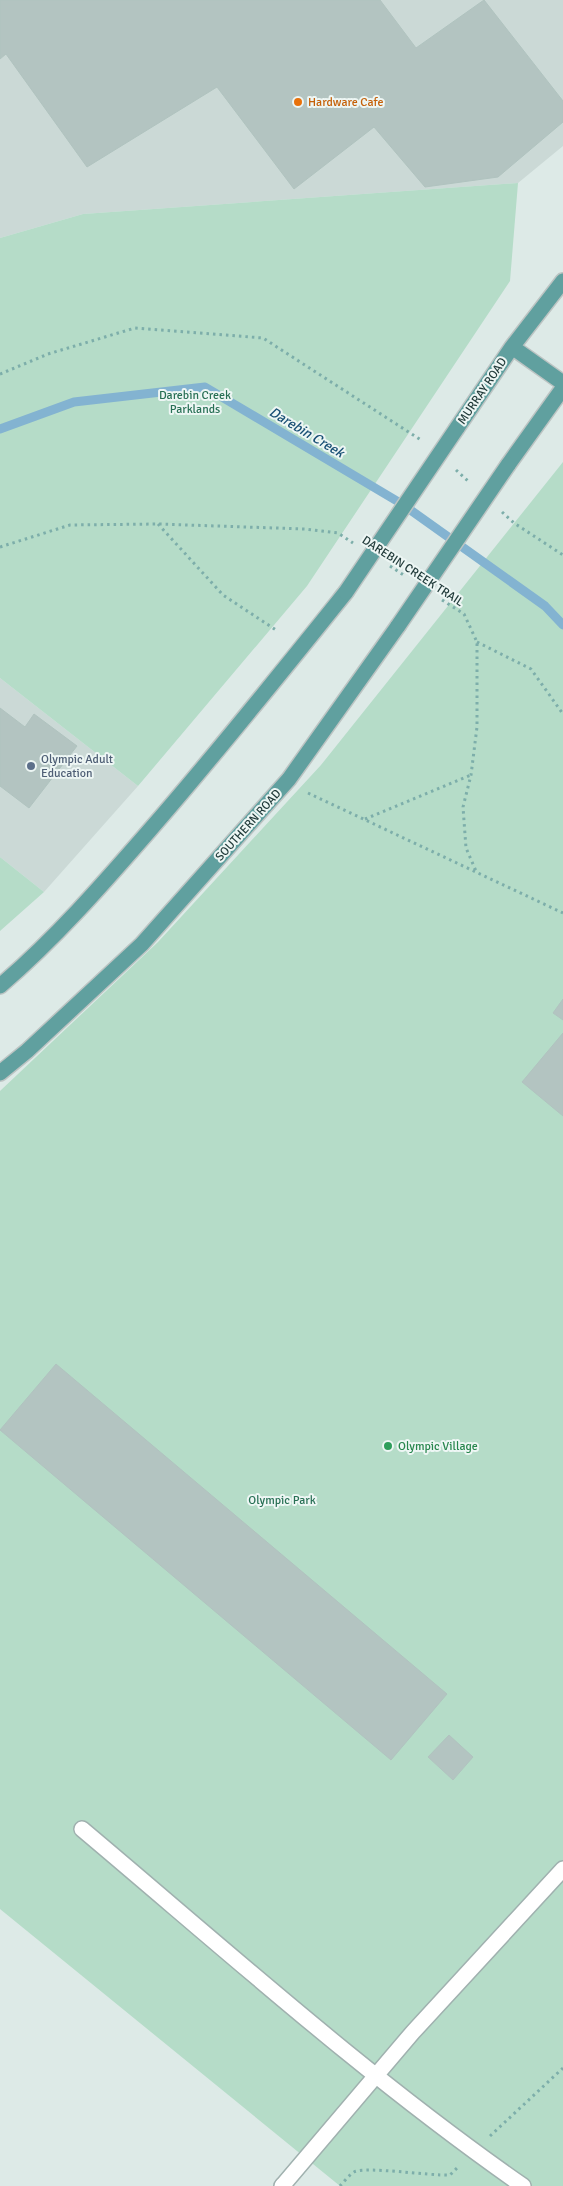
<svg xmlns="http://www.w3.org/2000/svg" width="563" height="2186" font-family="Signika,sans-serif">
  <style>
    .built { fill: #cbd9d6 }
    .green { fill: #b5dcc8 }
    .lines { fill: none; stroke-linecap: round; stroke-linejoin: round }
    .stream { stroke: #83b3d1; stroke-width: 9 }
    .building { fill: #b3c4c1; stroke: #b0c3bf }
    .service-casing { stroke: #a0b1af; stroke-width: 18 }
    .minor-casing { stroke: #a0b1af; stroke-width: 18 }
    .primary-casing { stroke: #bcc4c3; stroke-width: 18 }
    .path { stroke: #7daeaa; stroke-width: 3; stroke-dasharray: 2.5 4; stroke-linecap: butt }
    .service { stroke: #fff; stroke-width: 15 }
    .minor { stroke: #fff; stroke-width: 15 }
    .primary { stroke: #60a09f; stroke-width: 15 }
    .primary-bridge-casing { stroke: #bcc4c3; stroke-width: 18; stroke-linecap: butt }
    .primary-bridge { stroke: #60a09f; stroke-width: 15 }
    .food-dot { fill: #e8710a; stroke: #edf6f4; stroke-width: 2 }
    .service-dot { fill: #5c6f8a; stroke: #edf6f4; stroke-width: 2 }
    .leisure-dot { fill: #2e9e5b; stroke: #edf6f4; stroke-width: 2 }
    .labels { text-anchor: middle; stroke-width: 4; stroke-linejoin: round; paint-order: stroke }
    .food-label { font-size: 12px; fill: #c56008; stroke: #edf6f4; text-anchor: start }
    .street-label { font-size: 12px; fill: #1f3938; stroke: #edf6f4 }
    .park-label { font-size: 12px; fill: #287055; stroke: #edf6f4 }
    .service-label { font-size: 12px; fill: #4e5e75; stroke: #edf6f4; text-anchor: start }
    .leisure-label { font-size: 12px; fill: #27864d; stroke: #edf6f4; text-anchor: start }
    .water-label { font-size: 14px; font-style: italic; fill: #195075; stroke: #edf6f4 }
  </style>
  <rect width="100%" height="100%" fill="#ddeae7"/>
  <path class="built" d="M0,0H563V146L518,183L83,214L0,238Z
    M0,678L138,786L44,892L0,857Z"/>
  <path class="green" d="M518,183L510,281L307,586L138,786L0,678V238L83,214Z
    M563,462V2186H340L0,1909V1091L158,942L321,765Z
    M0,857L44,892L0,931Z"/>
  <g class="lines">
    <path class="stream" d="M0,429L74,402L205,387L402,504L545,606L563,625"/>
  </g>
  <path class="building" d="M0,0H380L416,48L484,0L563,101V122L498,177L425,187L374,127L294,189L217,87L87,167L6,54L0,59Z
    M0,708L25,727L34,714L77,746L29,808L0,786Z
    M563,999V1020L553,1013Z
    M563,1033V1116L522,1082Z
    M56,1364L447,1694L391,1760L0,1430Z
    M449,1735L473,1757L453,1780L428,1757Z"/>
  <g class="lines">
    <g class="service-casing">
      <path id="service" d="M82,1829C227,1951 368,2078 523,2186
        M283,2185L413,2032L563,1869"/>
    </g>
    <g class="minor-casing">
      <path id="minor" d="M282,2186L283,2185"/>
    </g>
    <g class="primary-casing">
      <path id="primary" d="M512,347L563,383
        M457,428L512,347L563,281
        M508,465L563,388
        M0,986C55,939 102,885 149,831C217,753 281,673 346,592
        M0,1073L27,1051L142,944L289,779L398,626"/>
    </g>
    <path class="path" d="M0,374L48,354L135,328L263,338L421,440
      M456,470L468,481
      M502,512L514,523L563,555
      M158,524L223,595L276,630
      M0,547L70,525L158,524L305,529L338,533L353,543
      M390,566L405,576
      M442,600L464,614L477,642V727L471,775L463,807L466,848L476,871
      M477,642L531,669L563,714
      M308,793L563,913
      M365,819L471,775
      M490,2136L563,2068
      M340,2186C344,2182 349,2175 354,2172C367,2166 429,2176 450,2175L457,2168"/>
    <use href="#service" class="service"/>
    <use href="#minor" class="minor"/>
    <use href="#primary" class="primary"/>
    <g class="primary-bridge-casing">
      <path id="primary-bridge" d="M346,592L457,428
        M398,626L508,465"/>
    </g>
    <use href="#primary-bridge" class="primary-bridge"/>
  </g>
  <circle class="food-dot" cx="298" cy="102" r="5"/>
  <circle class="service-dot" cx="31" cy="766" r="5"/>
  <circle class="leisure-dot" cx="388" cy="1446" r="5"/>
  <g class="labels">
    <g class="food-label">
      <text x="308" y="106">Hardware Cafe</text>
    </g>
    <g class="street-label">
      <text transform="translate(482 391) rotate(-56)" y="4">MURRAY ROAD</text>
      <text transform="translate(413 571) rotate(33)" y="4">DAREBIN CREEK TRAIL</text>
      <text transform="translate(248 825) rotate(-48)" y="4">SOUTHERN ROAD</text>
    </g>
    <g class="park-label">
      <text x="195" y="399">Darebin Creek<tspan x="195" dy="14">Parklands</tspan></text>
      <text x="282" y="1504">Olympic Park</text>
    </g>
    <g class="service-label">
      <text x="41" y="763">Olympic Adult<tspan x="41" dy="14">Education</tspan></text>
    </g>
    <g class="leisure-label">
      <text x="398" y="1450">Olympic Village</text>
    </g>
    <g class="water-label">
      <text transform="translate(307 432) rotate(31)" y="5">Darebin Creek</text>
    </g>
  </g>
</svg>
